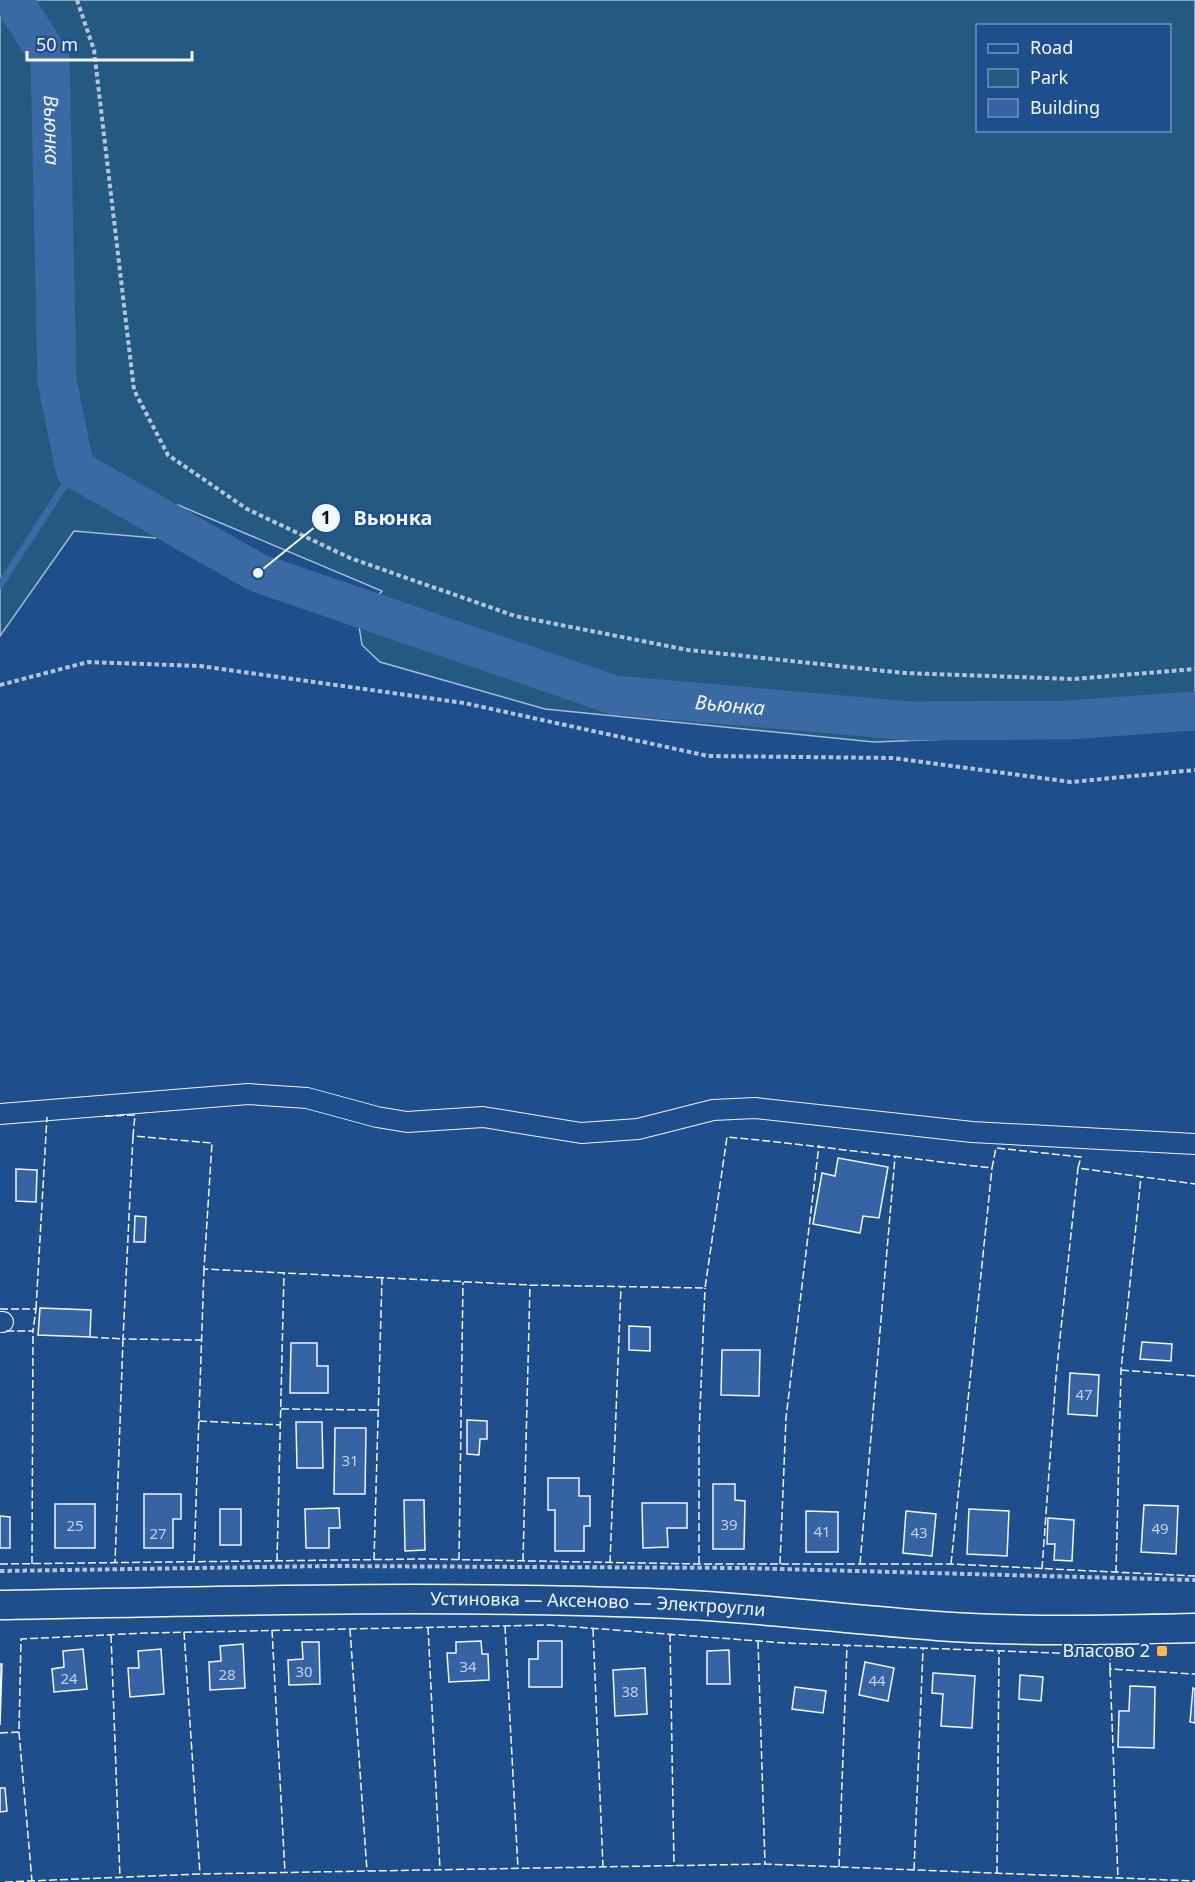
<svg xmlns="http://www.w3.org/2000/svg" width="1195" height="1882" font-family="'Noto Sans',sans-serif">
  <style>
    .green { fill: #245a82; stroke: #a8bbd7; stroke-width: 1.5; fill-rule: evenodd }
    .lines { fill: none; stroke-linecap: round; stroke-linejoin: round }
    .stream { stroke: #3b69a3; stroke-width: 7 }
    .river { stroke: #3b69a3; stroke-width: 39 }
    .building { fill: #3563a3; stroke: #f2f6ff; stroke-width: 1.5 }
    .minor-casing { stroke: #f2f6ff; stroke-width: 22 }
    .secondary-casing { stroke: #f2f6ff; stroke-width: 31 }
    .path { stroke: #b3c4dc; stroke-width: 4; stroke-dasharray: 4.5 3; stroke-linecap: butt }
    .minor { stroke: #1f4e8c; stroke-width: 20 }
    .secondary { stroke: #1f4e8c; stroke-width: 28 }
    .fence { stroke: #f2f6ff; stroke-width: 1.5; stroke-dasharray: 8 3; stroke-linecap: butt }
    .poi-dot { fill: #ffb74d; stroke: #1f4e8c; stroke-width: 2 }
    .labels { text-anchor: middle; stroke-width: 4.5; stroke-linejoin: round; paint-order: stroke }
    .number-label { font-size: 15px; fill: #c3d1e8 }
    .street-label { font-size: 18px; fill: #f2f6ff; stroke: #1f4e8c }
    .poi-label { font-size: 18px; fill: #f2f6ff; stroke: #1f4e8c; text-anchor: end }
    .water-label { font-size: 20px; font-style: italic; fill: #f2f6ff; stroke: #1f4e8c }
    .leader { fill: none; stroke: #f2f6ff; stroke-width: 2 }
    .callout-dot { fill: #f2f6ff; stroke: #1f4e8c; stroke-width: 2 }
    .mark-label { font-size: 18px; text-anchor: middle; font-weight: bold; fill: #111 }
    .callout-label { font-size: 20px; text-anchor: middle; font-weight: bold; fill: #f2f6ff; stroke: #1f4e8c; stroke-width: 4.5; stroke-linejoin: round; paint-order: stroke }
  </style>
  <rect width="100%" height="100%" fill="#1f4e8c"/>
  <path class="green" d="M0,0H1195V729L874,742L545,709L380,662L362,645L358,620L382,591L178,505L155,538L74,531L0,636ZM978,26H1170V130H978Z"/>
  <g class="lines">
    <path class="stream" d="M0,585L75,469"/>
    <path class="river" id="s1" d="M13,0L50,58L57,381L75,469L258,573L614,695L910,721L1068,720L1195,711"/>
  </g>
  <path class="building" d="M838,1158L888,1167L879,1218L863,1216L860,1233L813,1224L822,1173L835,1176Z
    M16,1169L37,1170L36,1202L16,1201Z
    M135,1216L146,1217L145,1242H134Z
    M40,1308L91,1310L90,1337L38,1335Z
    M629,1326L650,1327V1351L629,1350Z
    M1142,1342L1172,1344L1171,1361L1140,1359Z
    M291,1343H317V1366H328V1393H290Z
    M722,1350H760L759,1396L721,1395Z
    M1070,1373L1099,1375L1097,1416L1068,1414Z
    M467,1420L487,1421V1439H480L479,1455L467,1454Z
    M296,1422H322L323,1468H297Z
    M335,1428H366L365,1494H334Z
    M548,1478H579V1496H590V1526H584V1551H555V1510H548Z
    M713,1484H735V1500L745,1501L744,1549H713Z
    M144,1494H181V1519H173V1548H144Z
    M404,1500H424L425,1550L405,1551Z
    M642,1503H687V1528H667L668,1547L643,1548Z
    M55,1504H95V1548H55Z
    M1144,1505L1178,1506L1176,1554L1141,1552Z
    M339,1508L340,1528H329V1548H306L305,1509Z
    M220,1509H241V1545H220Z
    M969,1509L1009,1511L1007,1556L967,1554Z
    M806,1511L838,1512V1552H806Z
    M906,1511L936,1514L932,1556L903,1553Z
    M0,1516L10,1517V1548H0Z
    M1048,1518L1074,1520L1072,1561L1054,1560L1055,1544H1047Z
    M481,1641L482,1654H488L489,1680L449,1682L447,1653H456V1642Z
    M538,1641H562V1687H529V1659H538Z
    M302,1642H319L320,1684L289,1685L288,1660L303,1659Z
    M243,1644L245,1688L210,1690L209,1662L221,1661L220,1646Z
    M83,1649L87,1689L54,1692L52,1669L64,1667L63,1651Z
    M161,1649L164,1694L130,1697L128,1668H139L138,1651Z
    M729,1650L730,1684H707V1651Z
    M865,1662L894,1668L888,1701L859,1695Z
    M0,1664H2L0,1725Z
    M645,1668L647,1714L615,1716L613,1670Z
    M933,1673L975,1676L972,1728L941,1726L943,1694L932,1693Z
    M1020,1675L1043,1677L1041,1701L1019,1699Z
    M1130,1686L1155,1687L1154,1748L1118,1747L1119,1711H1129Z
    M795,1687L826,1691L823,1713L792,1709Z
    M1193,1688L1195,1689V1723L1190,1722Z
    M0,1788H5L7,1811L0,1812Z"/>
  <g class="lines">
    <g class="minor-casing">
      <path id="minor" d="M0,1114L248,1094L307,1098L377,1117L407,1122L483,1117L581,1133L638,1129L713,1110L755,1108L972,1132L1195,1144
        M0,1322H3"/>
    </g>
    <g class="secondary-casing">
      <g id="secondary">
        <path id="s2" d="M0,1605C216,1601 433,1595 649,1603C745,1606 841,1619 937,1626C1023,1632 1109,1630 1195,1628"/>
      </g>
    </g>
    <path class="path" d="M77,0L94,50L134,390L168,455L247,509L350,558L515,616L688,650L904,673L1074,679L1195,669
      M0,685L88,662L200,666L464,703L708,756L893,758L1071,782L1195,770
      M0,1571L328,1566L743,1568L1195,1580"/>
    <use href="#minor" class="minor"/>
    <use href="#secondary" class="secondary"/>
    <path class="fence" d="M105,1116L135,1115L133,1136L212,1143L204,1269L530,1285L705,1288L727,1137C816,1145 903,1158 992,1168L996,1148L1081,1157L1078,1168L1195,1184
      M133,1136L123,1339L201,1340
      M0,1309H36L33,1331H3
      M36,1309L47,1117
      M90,1337L123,1339L115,1563
      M1121,1370L1195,1376
      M281,1409L378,1410
      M199,1421L281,1425
      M374,1560L382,1278
      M459,1560L463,1282
      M277,1561L284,1273
      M523,1561L530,1285
      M194,1562L204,1269
      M610,1563L621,1287
      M0,1564L425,1559L699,1564H951L1195,1576
      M32,1564L33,1331
      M699,1564V1435L705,1288
      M780,1564L786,1418L819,1145
      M860,1564L895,1157
      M951,1564L992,1168
      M1042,1569L1056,1376L1078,1168
      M1116,1573L1121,1370L1141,1177
      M505,1626L518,1869
      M428,1627L440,1870
      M350,1629L367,1871
      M593,1629L603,1867
      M272,1630L285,1873
      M184,1632L200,1874
      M670,1634L674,1866
      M111,1635L120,1878
      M758,1641L765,1864
      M1110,1669L1118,1879
      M19,1732L32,1881
      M0,1733L19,1732L21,1639L146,1633L549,1625L785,1643L1110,1655V1669L1195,1674
      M839,1867L847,1645
      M914,1870L923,1649
      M997,1874L999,1651
      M5,1882L200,1874L765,1864L1195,1881"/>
  </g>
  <rect class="poi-dot" x="1156" y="1645" width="12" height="12" rx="3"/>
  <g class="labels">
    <g class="number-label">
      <text x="1084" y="1400">47</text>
      <text x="350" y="1466">31</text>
      <text x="729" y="1530">39</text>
      <text x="75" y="1531">25</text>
      <text x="1160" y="1534">49</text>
      <text x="822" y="1537">41</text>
      <text x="919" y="1538">43</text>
      <text x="158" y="1539">27</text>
      <text x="468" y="1672">34</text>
      <text x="304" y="1677">30</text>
      <text x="227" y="1680">28</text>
      <text x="69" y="1684">24</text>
      <text x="877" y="1686">44</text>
      <text x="630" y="1697">38</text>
    </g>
    <g class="street-label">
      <text dy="6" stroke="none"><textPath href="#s2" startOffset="598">Устиновка — Аксеново — Электроугли</textPath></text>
    </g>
    <g class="poi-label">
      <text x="1150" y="1657">Власово 2</text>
    </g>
    <g class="water-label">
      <text dy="7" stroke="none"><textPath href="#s1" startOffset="141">Вьюнка</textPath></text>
      <text dy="7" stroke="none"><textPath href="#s1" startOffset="1185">Вьюнка</textPath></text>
    </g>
  </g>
  <path class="leader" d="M258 573L326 518"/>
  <g class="callout-dot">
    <circle cx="258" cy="573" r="6"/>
    <circle cx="326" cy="518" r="15"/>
  </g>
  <g class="mark-label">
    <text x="326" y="524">1</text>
  </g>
  <g class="callout-label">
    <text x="393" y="525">Вьюнка</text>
  </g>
  <rect x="976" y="24" width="195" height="108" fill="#1f4e8c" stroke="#7391ba" stroke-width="1.5"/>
  <rect x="988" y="44" width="30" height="9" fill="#1f4e8c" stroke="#7391ba" stroke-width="1.5"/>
  <text x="1030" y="54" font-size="18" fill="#f2f6ff">Road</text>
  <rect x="988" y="69" width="30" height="18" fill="#245a82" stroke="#7391ba" stroke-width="1.5"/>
  <text x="1030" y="84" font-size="18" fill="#f2f6ff">Park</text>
  <rect x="988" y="99" width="30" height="18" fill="#3563a3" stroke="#7391ba" stroke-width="1.5"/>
  <text x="1030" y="114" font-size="18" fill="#f2f6ff">Building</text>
  <path d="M27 51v9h165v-9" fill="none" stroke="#f2f6ff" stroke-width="3"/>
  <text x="36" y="51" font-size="18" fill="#f2f6ff" stroke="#1f4e8c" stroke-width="4.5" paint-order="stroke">50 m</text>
</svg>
